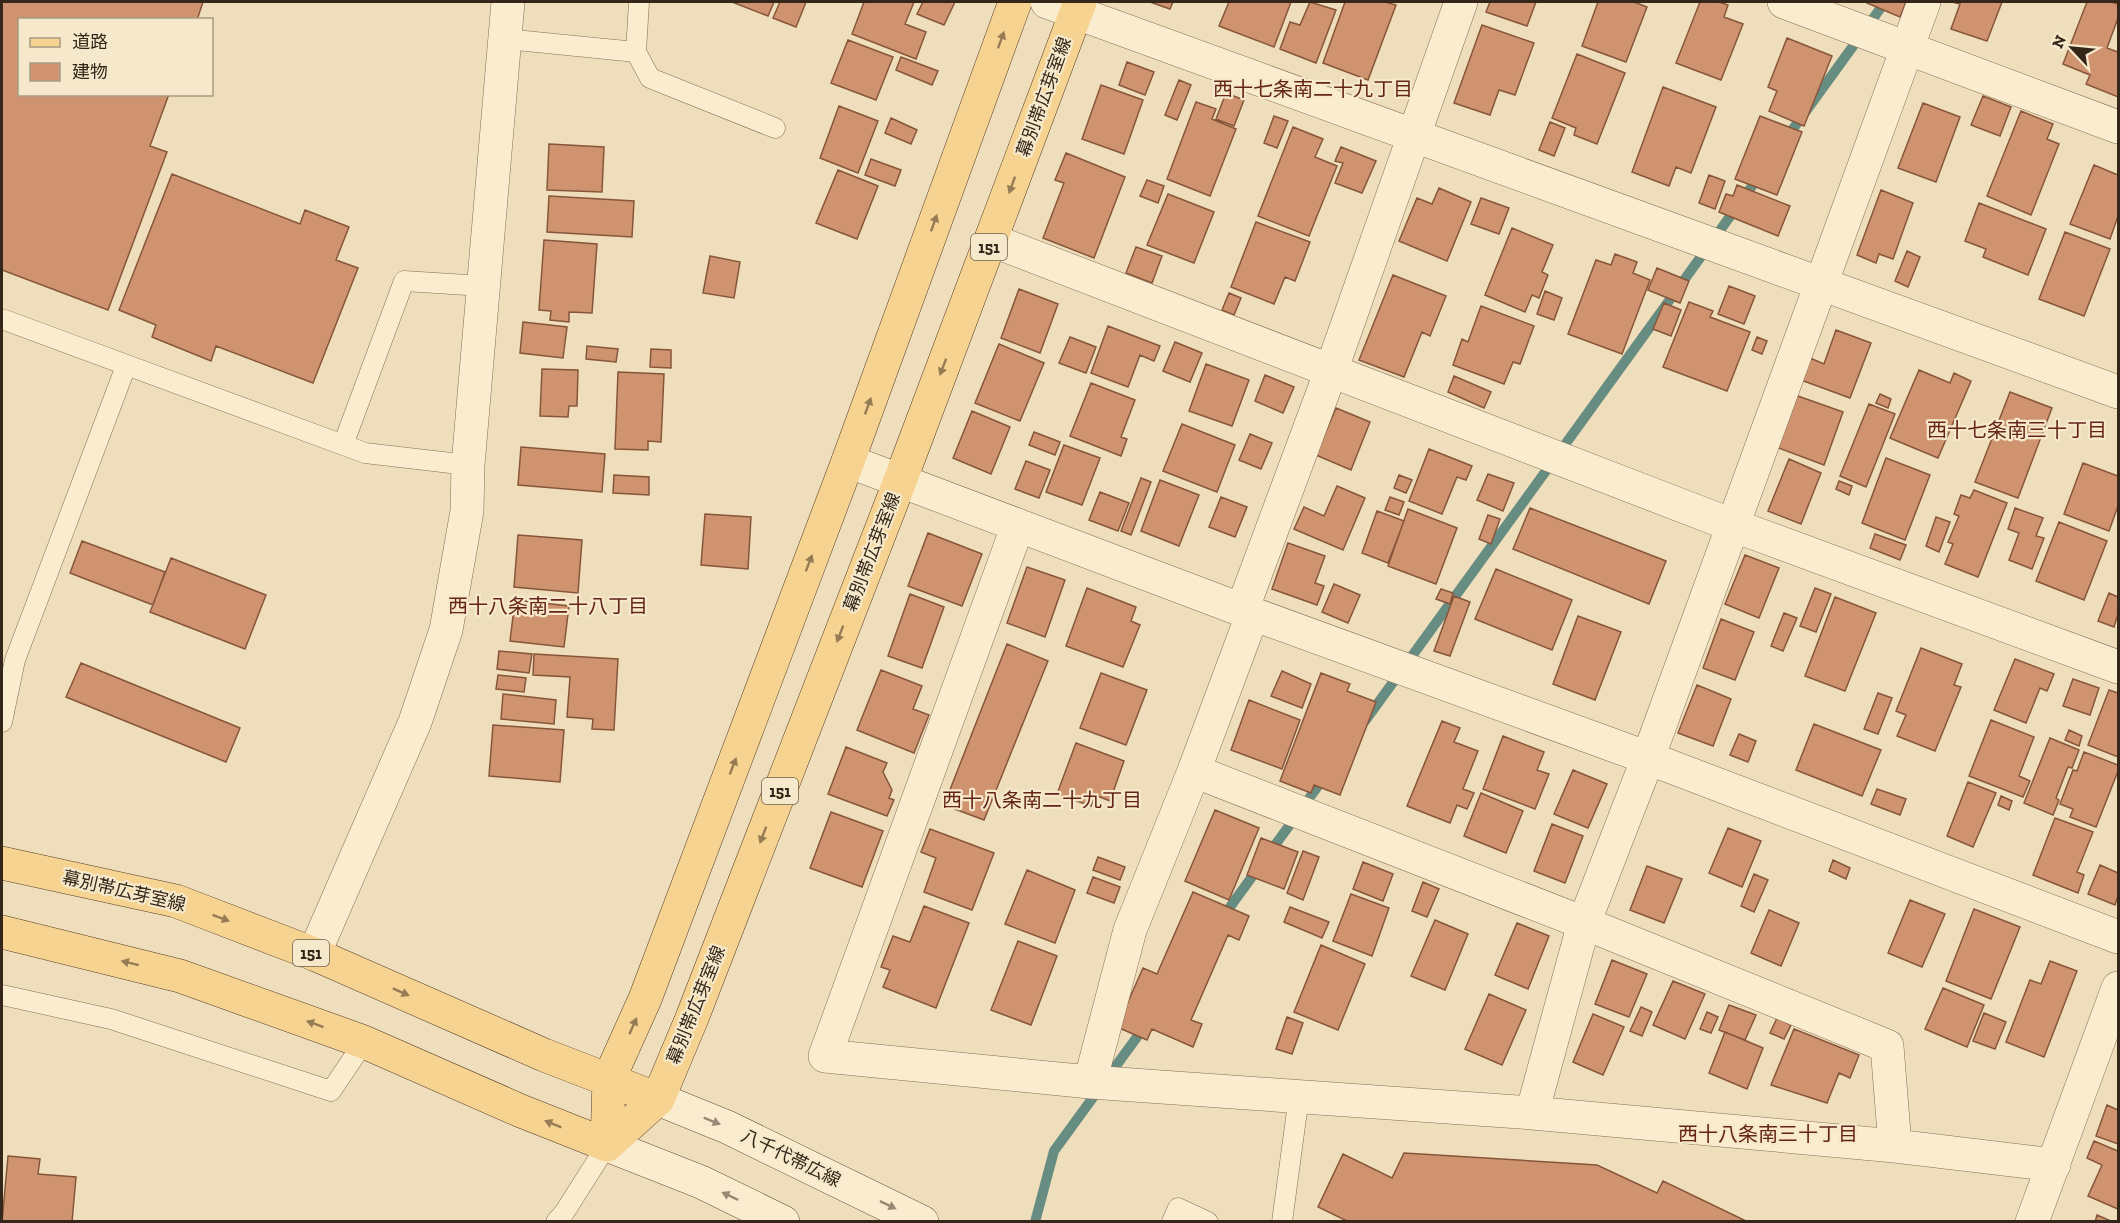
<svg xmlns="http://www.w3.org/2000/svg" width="2120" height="1223" font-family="'Zilla Slab','Noto Sans JP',serif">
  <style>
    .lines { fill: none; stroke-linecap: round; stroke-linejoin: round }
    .stream { stroke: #678d83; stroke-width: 10 }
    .building { fill: #cf946f; stroke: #87563a; stroke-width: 1.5 }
    .service-casing { stroke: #876e55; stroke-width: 21 }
    .minor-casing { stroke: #876e55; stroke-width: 34 }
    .secondary-casing { stroke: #684f38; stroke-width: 34 }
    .primary-casing { stroke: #543c2a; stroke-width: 34 }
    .service { stroke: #faecce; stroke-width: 20 }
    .minor { stroke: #faecce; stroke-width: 33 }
    .secondary { stroke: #faecce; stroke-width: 33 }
    .primary { stroke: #f6d390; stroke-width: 33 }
    .oneway { fill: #967c55 }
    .oneway2 { fill: #988974 }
    .labels { text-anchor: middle; stroke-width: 4.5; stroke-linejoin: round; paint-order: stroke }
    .shield { fill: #f6e9cb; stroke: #6f604f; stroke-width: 1.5 }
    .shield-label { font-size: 16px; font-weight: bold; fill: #35261a }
    .street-label { font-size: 18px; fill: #35261a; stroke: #f6e9cb }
    .neighbourhood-label { font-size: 20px; fill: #642518; stroke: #f6e9cb }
  </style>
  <rect width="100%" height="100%" fill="#efdebb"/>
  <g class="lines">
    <path class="stream" d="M1785,140L1885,2
      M1365,721L1760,175
      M1222,918L1326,775
      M1035,1222L1054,1151L1145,1026"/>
  </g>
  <path class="building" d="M2,2H203L197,20H20V94H169L150,146L167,152L108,310L2,270Z
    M732,2H774L768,16Z
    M780,2H806L796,27L773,18Z
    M864,2H914L905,24L926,32L916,59L852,34Z
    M923,2H955L944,25L917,14Z
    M1150,2H1173L1170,9Z
    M1229,2H1291L1274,47L1219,26Z
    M1310,2L1336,10L1316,63L1280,49L1290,22L1300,25Z
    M1345,2H1385L1396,5L1368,80L1323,63Z
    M1490,2H1536L1527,26L1486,12Z
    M1598,2H1634L1647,7L1626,62L1582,46Z
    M1700,2H1719L1728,5L1724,17L1743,24L1721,80L1676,63Z
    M1867,2H1906L1900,17L1867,3Z
    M1952,2H2002L1987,41L1951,29L1960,4Z
    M2087,2H2111L2118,4V18L2107,48L2118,52V97L2086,84L2090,75L2063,64Z
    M1482,25L1534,43L1515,95L1499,90L1490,115L1454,103Z
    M1787,38L1832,56L1804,126L1769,111L1777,91L1768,87Z
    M848,40L893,57L876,100L831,83Z
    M1577,54L1625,73L1597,144L1574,135L1576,128L1552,118Z
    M901,57L938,71L932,85L896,70Z
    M1127,62L1154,72L1145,95L1119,85Z
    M1179,80L1191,85L1177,120L1165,115Z
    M1101,85L1143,100L1124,154L1082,139Z
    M1663,87L1716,107L1691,173L1676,167L1669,186L1632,172Z
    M1226,93L1244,100L1234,126L1216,119Z
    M1983,96L2011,107L2000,136L1971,125Z
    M1196,102L1216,109L1212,119L1236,129L1210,196L1167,179Z
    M1923,103L1960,117L1936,182L1898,168Z
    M839,106L878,121L858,173L820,158Z
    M2021,111L2053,124L2047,139L2059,144L2031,215L1987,196Z
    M1274,116L1288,121L1277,148L1264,143Z
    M1760,116L1802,132L1777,195L1735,179Z
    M891,118L917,130L911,144L885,133Z
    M1550,122L1565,128L1554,156L1539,150Z
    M1293,127L1323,139L1315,157L1337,166L1309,236L1258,216Z
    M549,144L604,147L602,192L547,190Z
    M1341,147L1376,161L1362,193L1335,183L1343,163L1335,161Z
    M1066,153L1125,177L1094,258L1043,238L1064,183L1055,180Z
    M871,159L901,170L895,186L865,175Z
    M2094,165L2118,175V216L2110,239L2070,224Z
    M838,170L878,186L857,239L816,223Z
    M172,174L300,224L305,210L349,227L336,260L358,268L313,383L216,346L211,361L152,337L156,325L119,310Z
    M1709,175L1725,181L1715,209L1699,203Z
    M1147,180L1164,186L1158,203L1140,196Z
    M1737,185L1790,206L1778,236L1719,212L1726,194L1733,196Z
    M1439,188L1471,202L1447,261L1399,241L1417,198L1432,204Z
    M1881,190L1913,203L1893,259L1879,254L1876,263L1857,255Z
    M1168,194L1214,212L1194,263L1147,245Z
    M549,196L634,201L632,237L547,232Z
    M1481,198L1509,208L1499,234L1471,224Z
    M1979,203L2046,229L2028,275L1983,257L1986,249L1965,241Z
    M1256,222L1310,242L1295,281L1285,277L1274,304L1231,287Z
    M1512,228L1553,245L1542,272L1548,275L1539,298L1532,295L1525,312L1485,295Z
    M2065,232L2110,249L2084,316L2039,299Z
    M544,240L597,244L592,313L569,312V322L550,320L551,311L539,310Z
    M1136,247L1162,256L1152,283L1126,273Z
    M1907,251L1920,257L1908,287L1895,281Z
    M1615,254L1637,262L1633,273L1650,280L1622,354L1568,334L1596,260L1611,265Z
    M710,256L740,262L734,298L703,293Z
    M1657,268L1689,281L1680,303L1648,290Z
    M1393,275L1446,296L1430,336L1422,332L1404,377L1359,360Z
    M1729,286L1755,296L1744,324L1718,314Z
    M1019,289L1058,304L1040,353L1001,338Z
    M1545,291L1562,298L1554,320L1537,314Z
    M1229,293L1241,298L1234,315L1222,310Z
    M1689,302L1713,311L1710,317L1750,332L1727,391L1663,367Z
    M1664,303L1681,310L1671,336L1653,329Z
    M1481,306L1534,326L1520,364L1513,362L1504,384L1453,365L1462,339L1468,342Z
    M523,322L567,327L563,358L520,353Z
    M1108,326L1160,346L1154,361L1140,355L1128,387L1091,373Z
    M1836,330L1871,343L1850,398L1801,380L1810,358L1824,364Z
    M1070,337L1096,347L1086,373L1059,363Z
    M1757,337L1767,341L1762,354L1752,350Z
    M1175,342L1202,353L1190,382L1163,371Z
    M999,344L1044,363L1020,421L975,403Z
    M587,346L618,349L616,362L586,359Z
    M651,349L671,350V368L650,367Z
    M1206,364L1249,380L1232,426L1189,411Z
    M542,369L578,370L577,406H569L568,417L540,416Z
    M1919,370L1950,383L1954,373L1971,381L1938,458L1890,438Z
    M618,372L664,374L661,442L648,441V450L615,449Z
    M1265,375L1294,387L1283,413L1255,401Z
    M1454,376L1491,392L1484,408L1448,392Z
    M1091,383L1135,400L1121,437L1127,439L1121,456L1070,436Z
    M2010,392L2052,408L2018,498L1975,482Z
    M1880,394L1891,399L1888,408L1876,403Z
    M1795,395L1843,412L1824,465L1776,447Z
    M1869,404L1895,414L1866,487L1840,476Z
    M1336,408L1370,422L1351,470L1316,455Z
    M972,411L1010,427L991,474L953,458Z
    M1182,424L1235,445L1217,492L1163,471Z
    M1034,432L1060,442L1055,455L1029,445Z
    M1250,434L1272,443L1261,469L1239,460Z
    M1064,445L1100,458L1082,505L1046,492Z
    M521,447L605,454L602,492L518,485Z
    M1429,449L1472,466L1466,480L1457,477L1442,514L1409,501Z
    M1886,458L1930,475L1905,540L1862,523Z
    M1789,459L1821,473L1801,524L1768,511Z
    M1026,461L1050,470L1039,498L1015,489Z
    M2083,463L2118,476V506L2109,531L2064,514Z
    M1488,474L1514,483L1503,511L1477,500Z
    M614,475L649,477V495L613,493Z
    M1399,475L1412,480L1406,493L1394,488Z
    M1141,478L1151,482L1131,535L1121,531Z
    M1160,480L1199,495L1179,546L1141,531Z
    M1839,481L1852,486L1849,495L1836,489Z
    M1337,486L1365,498L1343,550L1294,529L1304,507L1324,516Z
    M1974,490L2007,503L1978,577L1945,564L1953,544L1948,542L1959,516L1954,514L1961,495L1970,498Z
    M1100,492L1129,503L1118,531L1089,520Z
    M1221,497L1247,507L1235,537L1209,527Z
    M1390,497L1404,502L1399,515L1385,510Z
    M1530,508L1666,561L1649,604L1513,549Z
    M2015,508L2043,518L2036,536L2044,538L2032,569L2009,560L2019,533L2008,529Z
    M1408,509L1457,528L1436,584L1388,566Z
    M1377,511L1404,521L1388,563L1362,553Z
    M705,514L751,517L748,569L701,565Z
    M1488,515L1500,519L1491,544L1479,539Z
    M1936,517L1950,522L1939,552L1926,546Z
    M2059,522L2107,541L2084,600L2036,581Z
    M928,533L982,554L962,606L908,586Z
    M1875,534L1906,545L1900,560L1870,548Z
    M518,535L582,540L578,593L514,587Z
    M82,541L165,572L153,605L70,573Z
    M1288,543L1325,556L1315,583L1324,586L1317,605L1272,589Z
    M1745,555L1779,568L1759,618L1725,604Z
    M171,558L266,595L245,649L150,612Z
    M1027,567L1065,580L1045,637L1007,623Z
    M1496,569L1572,600L1552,650L1475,619Z
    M1334,584L1360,595L1348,623L1322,612Z
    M1087,588L1136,607L1131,621L1140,625L1123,667L1066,646Z
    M1815,588L1831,594L1816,632L1800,626Z
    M1441,589L1453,593L1450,604L1436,599Z
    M2109,593L2118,597V614L2114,627L2098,621Z
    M910,594L944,607L922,668L888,656Z
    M1454,596L1470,602L1450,656L1434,651Z
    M1835,597L1876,613L1845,691L1805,676Z
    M515,600L569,606L564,647L510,641Z
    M1784,613L1797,618L1783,651L1771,646Z
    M1578,616L1621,632L1595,700L1553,684Z
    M1721,619L1754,632L1735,680L1703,668Z
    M1007,644L1048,661L984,820L944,805Z
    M1921,648L1962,664L1954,685L1961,687L1935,751L1897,736L1906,715L1896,711Z
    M499,651L532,654L529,673L497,669Z
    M534,654L618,659L614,730L592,729L593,719L567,717L570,677L533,675Z
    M2015,659L2054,674L2047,691L2040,688L2026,723L1994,710Z
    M81,663L240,728L226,762L66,697Z
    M881,670L922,686L913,709L929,715L914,753L857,730Z
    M1282,671L1311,684L1302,708L1271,696Z
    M1101,673L1147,690L1126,745L1080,728Z
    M1321,673L1350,684L1347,691L1376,702L1340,795L1314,785L1311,793L1280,781Z
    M498,675L526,678L524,692L496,689Z
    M2073,679L2099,688L2090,715L2063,706Z
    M1697,685L1731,699L1713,746L1678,733Z
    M2109,690L2118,693V757L2088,745Z
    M1878,693L1892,698L1878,734L1864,729Z
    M503,694L556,700L554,724L501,719Z
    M1249,700L1300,720L1282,769L1231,750Z
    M1991,720L2034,737L2019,776L2030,781L2023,797L1969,776Z
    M1442,721L1460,728L1454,742L1478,751L1463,789L1474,793L1467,809L1457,805L1450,823L1407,806Z
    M1814,724L1881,750L1862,796L1796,770Z
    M493,725L564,730L560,782L489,776Z
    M2069,730L2082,736L2079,746L2065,740Z
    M1739,734L1756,741L1748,762L1730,755Z
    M1503,736L1544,752L1537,770L1549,774L1535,809L1483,789Z
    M2050,738L2079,750L2072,768L2068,767L2056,798L2059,800L2053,815L2024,803Z
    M1076,743L1124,761L1110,801L1095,795L1091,806L1057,794Z
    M846,747L887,763L883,772L892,790L889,798L894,800L887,816L828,794Z
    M2084,752L2118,765V771L2096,827L2070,817L2073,809L2060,804L2073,770L2077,771Z
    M1573,770L1607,784L1588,828L1554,814Z
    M1968,782L1996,793L1973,847L1947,836Z
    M1877,789L1906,799L1900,815L1871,804Z
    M1481,793L1523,811L1506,853L1464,836Z
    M2001,796L2012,801L2009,810L1998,805Z
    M1215,810L1259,828L1229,900L1185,881Z
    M831,812L883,831L862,887L810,868Z
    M2055,818L2093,832L2077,872L2084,875L2078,893L2033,875Z
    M1552,824L1583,836L1565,883L1534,871Z
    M1728,828L1761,841L1742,887L1709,873Z
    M930,829L994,853L972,910L924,892L936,858L921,852Z
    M1261,838L1298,852L1284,889L1247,875Z
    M1303,851L1319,857L1303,900L1287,893Z
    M1098,857L1125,867L1120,880L1093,870Z
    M1833,860L1850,868L1846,879L1829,871Z
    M1363,862L1393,874L1383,901L1353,889Z
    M2100,865L2118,873V896L2115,905L2088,894Z
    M1647,866L1682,879L1664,923L1630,910Z
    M1027,870L1075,890L1055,943L1005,924Z
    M1754,874L1768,880L1754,912L1741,906Z
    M1093,877L1120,887L1114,903L1087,893Z
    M1423,882L1439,889L1427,917L1412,911Z
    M1193,892L1249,916L1239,940L1228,935L1191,1020L1202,1024L1193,1047L1152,1029L1147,1040L1117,1027L1143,968L1157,974Z
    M1351,894L1389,908L1372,956L1333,941Z
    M1910,900L1945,914L1922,967L1888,953Z
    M924,906L969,923L936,1008L883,987L890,970L881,967L893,936L910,942Z
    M1290,907L1329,922L1322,938L1284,922Z
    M1974,909L2020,927L1991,999L1946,981Z
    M1769,910L1799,923L1781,966L1751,953Z
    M1435,920L1468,934L1445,990L1411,976Z
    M1517,923L1549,936L1528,989L1495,975Z
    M1018,941L1057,956L1031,1025L991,1010Z
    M1321,945L1365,964L1338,1030L1294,1012Z
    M1612,960L1647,974L1629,1017L1595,1004Z
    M2050,961L2077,971L2044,1057L2006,1042L2030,980L2041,984Z
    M1673,981L1705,994L1685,1039L1653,1025Z
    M1943,988L1984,1005L1967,1047L1925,1029Z
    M1489,994L1526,1010L1502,1065L1465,1049Z
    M1729,1005L1756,1015L1745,1040L1719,1030Z
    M1641,1007L1652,1012L1642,1036L1630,1031Z
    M1707,1012L1718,1017L1711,1033L1700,1029Z
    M1984,1013L2006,1022L1995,1049L1973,1041Z
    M1593,1014L1624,1027L1603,1075L1573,1062Z
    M1287,1017L1303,1023L1292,1054L1276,1049Z
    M1777,1018L1791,1025L1784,1039L1770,1033Z
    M1794,1029L1859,1055L1850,1078L1839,1073L1827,1103L1771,1085Z
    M1725,1032L1763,1048L1747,1089L1709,1073Z
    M2107,1105L2118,1110V1144L2096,1136Z
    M2094,1141L2118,1151V1209L2088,1196L2102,1165L2087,1158Z
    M1404,1153L1597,1165L1657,1193L1663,1181L1748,1222H1349L1318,1207L1343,1154L1392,1178Z
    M8,1156L40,1159L38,1174L76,1177L72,1222H2Z
    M2097,1215L2113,1222H2095Z"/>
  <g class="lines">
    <g class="service-casing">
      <path id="service" d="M505,39L636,52L639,2
        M636,52L650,78L775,128
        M2,319L365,453L468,465
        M343,445L404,281L483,286
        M2,722L15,660L126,366
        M2,995L111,1019L331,1091L364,1042
        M556,1222L564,1213L607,1145
        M1172,1222L1178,1208L1208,1222
        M1282,1222L1299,1096"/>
    </g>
    <g class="minor-casing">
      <path id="minor" d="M1047,2L2118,392
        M1784,2L2118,127
        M991,240L1732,525L2118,667
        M848,461L1242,610L1648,758L2118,937
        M1018,525L825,1056L1090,1082L1532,1113L1895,1146L2054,1165
        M1242,610L1331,371L1461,2
        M1194,771L1584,923L1887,1046L1895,1146
        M314,954L415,722L446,630L467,511L468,465L508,2
        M1090,1082L1130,930L1194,771L1253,613
        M1532,1113L1584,923L1648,758L1924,2
        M2032,1222L2118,988"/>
    </g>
    <g class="secondary-casing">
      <path id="secondary" d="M658,1099L727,1127L922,1222
        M607,1145L701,1182L783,1222"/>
    </g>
    <g class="primary-casing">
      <path id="primary" d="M2,863L176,901L314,954L544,1055L658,1099
        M2,932L180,976L364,1042L521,1111L607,1145
        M607,1145L658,1099L692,1018L900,481L1080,2
        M607,1145L609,1079L645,999L848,461L1015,2"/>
    </g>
    <use href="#service" class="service"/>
    <use href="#minor" class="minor"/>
    <use href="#secondary" class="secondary"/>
    <use href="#primary" class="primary"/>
  </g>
  <defs><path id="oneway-solid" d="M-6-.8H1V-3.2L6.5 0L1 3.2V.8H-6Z" transform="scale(1.5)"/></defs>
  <g class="oneway">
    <use href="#oneway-solid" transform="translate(1001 40) rotate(-70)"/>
    <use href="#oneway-solid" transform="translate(1012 185) rotate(110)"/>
    <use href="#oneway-solid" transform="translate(934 223) rotate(-70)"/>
    <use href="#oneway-solid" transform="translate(943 367) rotate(111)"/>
    <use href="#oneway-solid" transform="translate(868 406) rotate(-70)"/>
    <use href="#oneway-solid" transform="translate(809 563) rotate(-69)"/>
    <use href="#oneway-solid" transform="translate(840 634) rotate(111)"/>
    <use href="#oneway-solid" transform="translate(733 766) rotate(-69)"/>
    <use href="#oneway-solid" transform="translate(763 835) rotate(111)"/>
    <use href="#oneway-solid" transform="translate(221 918) rotate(21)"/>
    <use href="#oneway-solid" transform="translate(130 963) rotate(-166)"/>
    <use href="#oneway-solid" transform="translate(401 992) rotate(24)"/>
    <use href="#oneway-solid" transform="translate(315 1024) rotate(-160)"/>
    <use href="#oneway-solid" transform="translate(633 1026) rotate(-66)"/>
    <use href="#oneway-solid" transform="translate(553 1124) rotate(-158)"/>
  </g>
  <g class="oneway2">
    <use href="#oneway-solid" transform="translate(712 1121) rotate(22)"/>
    <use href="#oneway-solid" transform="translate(730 1196) rotate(-155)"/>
    <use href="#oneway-solid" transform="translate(888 1205) rotate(26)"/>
  </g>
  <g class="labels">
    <g class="shield">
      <rect x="971" y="234" width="36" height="26" rx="4.5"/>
      <rect x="762" y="778" width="36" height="26" rx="4.5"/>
      <rect x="293" y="940" width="36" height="26" rx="4.5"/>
    </g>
    <g class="shield-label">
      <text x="989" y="253">151</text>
      <text x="780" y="797">151</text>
      <text x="311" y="959">151</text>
    </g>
    <g class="street-label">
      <text transform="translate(1044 97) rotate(-70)" y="6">幕別帯広芽室線</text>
      <text transform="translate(872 552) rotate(-69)" y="6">幕別帯広芽室線</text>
      <text transform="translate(124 891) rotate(13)" y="6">幕別帯広芽室線</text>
      <text transform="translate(696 1005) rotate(-68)" y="6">幕別帯広芽室線</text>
      <text transform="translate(791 1158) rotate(26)" y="6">八千代帯広線</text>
    </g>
    <g class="neighbourhood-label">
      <text x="1313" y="96">西十七条南二十九丁目</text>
      <text x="2017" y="437">西十七条南三十丁目</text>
      <text x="548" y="613">西十八条南二十八丁目</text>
      <text x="1042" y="807">西十八条南二十九丁目</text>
      <text x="1768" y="1141">西十八条南三十丁目</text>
    </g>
  </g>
  <rect width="2120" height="1223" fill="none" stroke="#35261a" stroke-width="6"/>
  <rect x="18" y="18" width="195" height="78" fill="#f6e9cb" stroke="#a99b84" stroke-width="1.5"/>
  <rect x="30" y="38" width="30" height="9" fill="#f6d390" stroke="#a99b84" stroke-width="1.5"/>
  <text x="72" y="48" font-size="18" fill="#35261a">道路</text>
  <rect x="30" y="63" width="30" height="18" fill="#cf946f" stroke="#a99b84" stroke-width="1.5"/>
  <text x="72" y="78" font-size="18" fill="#35261a">建物</text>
  <g transform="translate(2072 48) rotate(296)" stroke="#f6e9cb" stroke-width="4.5" paint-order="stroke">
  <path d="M0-4.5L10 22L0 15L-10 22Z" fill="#35261a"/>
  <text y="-9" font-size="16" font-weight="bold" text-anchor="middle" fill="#35261a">N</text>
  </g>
</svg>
